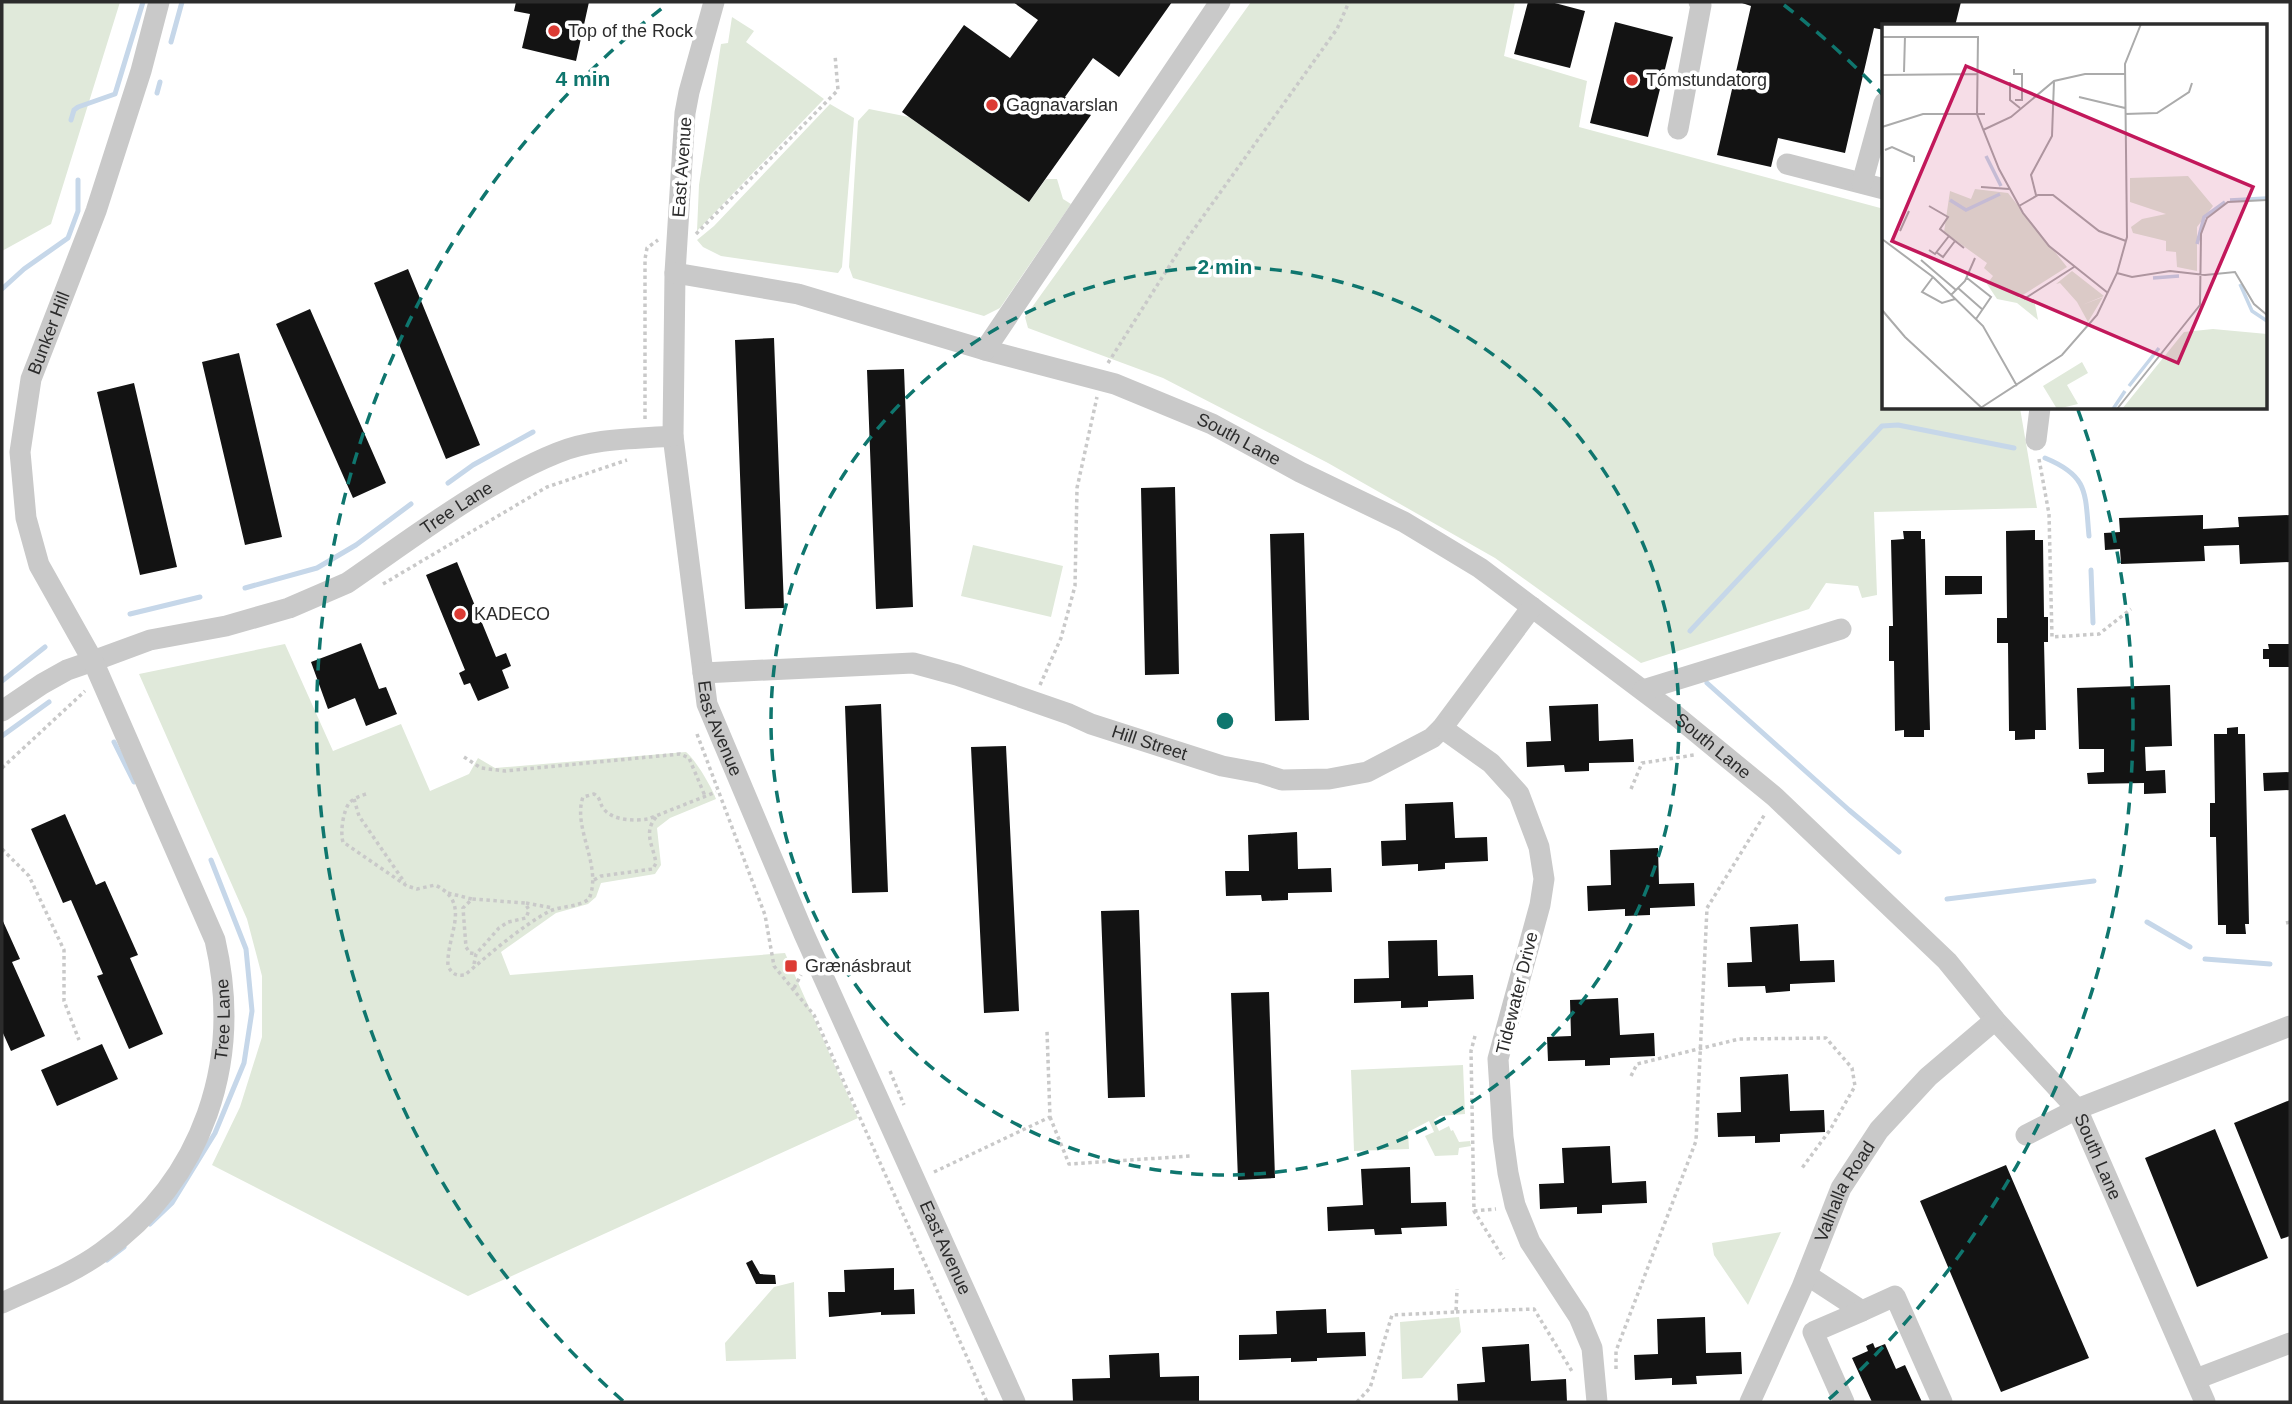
<svg xmlns="http://www.w3.org/2000/svg" width="2292" height="1404" font-family="Arial,sans-serif">
  <style>
    .green { fill: #e0e9da }
    .lines { fill: none; stroke-linecap: round; stroke-linejoin: round }
    .stream { stroke: #c6d7e9; stroke-width: 5 }
    .building { fill: #131313 }
    .path { stroke: #c9c9c9; stroke-width: 3.5; stroke-dasharray: 3.5 3.5; stroke-linecap: butt }
    .minor { stroke: #c9c9c9; stroke-width: 21 }
    .ring { fill: none; stroke: #0f766e; stroke-width: 3.5; stroke-dasharray: 12 9 }
    .poi-dot { fill: #dc3b34; stroke: #fff; stroke-width: 2.5 }
    .labels { text-anchor: middle; stroke-width: 7; stroke-linejoin: round; paint-order: stroke }
    .poi-label { font-size: 18px; fill: #2c2c2c; stroke: #fff; text-anchor: start }
    .street-label { font-size: 18px; fill: #2c2c2c; stroke: #fff }
    .inset-river { fill: none; stroke: #c6d7e9; stroke-width: 3.5 }
    .inset-road { fill: none; stroke: #ababab; stroke-width: 2 }
    .view { fill: #c2185b; fill-opacity: 0.15; stroke: #c2185b; stroke-width: 3.5 }
    .inset-edge { fill: none; stroke: #2c2c2c; stroke-width: 3.5 }
    .centre { fill: #0f766e; stroke: #fff; stroke-width: 3.5 }
    .ring-label { font-size: 21px; text-anchor: middle; font-weight: bold; fill: #0f766e; stroke: #fff; stroke-width: 7; stroke-linejoin: round; paint-order: stroke }
  </style>
  <rect width="100%" height="100%" fill="#fff"/>
  <path class="green" d="M2,2H120L51,224L2,251Z
    M1251,2H1515L1504,56L1587,81L1579,127L1884,209V408H2020L2037,508L1874,512L1877,595L1862,598L1858,586L1826,583L1809,609L1641,663L1495,558L1328,463L1163,378L1028,328L1025,317Z
    M732,17L754,31L746,42L824,99L697,231L699,185L721,44L728,43Z
    M830,104L854,118L842,267L838,273L721,256L703,247L697,240L714,226Z
    M869,109L909,117L1029,202L1046,179H1057L1063,199L1071,204L1000,308L984,316L853,278L849,267L858,121Z
    M973,545L1063,566L1051,617L961,596Z
    M285,644L333,751L401,724L430,791L469,774L478,758L495,768L686,752C696,760 712,788 716,799L670,818L657,828L661,865L655,874L601,883L596,897L588,904L556,913L501,952L510,975L785,953L858,1118L468,1296L212,1165L240,1107L262,1037V976L247,919L139,674Z
    M1463,1065L1465,1114L1440,1116L1434,1120L1439,1131L1449,1126L1451,1131L1453,1130L1459,1142L1470,1141L1471,1146L1459,1148L1458,1155L1435,1156L1425,1136L1434,1132L1429,1121L1408,1132L1409,1149L1354,1151L1351,1070Z
    M1781,1232L1748,1305L1714,1255L1712,1243Z
    M794,1282L796,1359L726,1361L725,1343L774,1287Z
    M1459,1317L1461,1332L1422,1378L1402,1379L1400,1322Z"/>
  <g class="lines">
    <path class="stream" d="M171,42L182,2
      M157,93L160,82
      M71,120L74,110L78,107L115,94L143,2
      M2,289L24,269L68,238L78,211V180
      M2045,458C2089,476 2085,493 2089,536
      M448,483L473,465L533,432
      M2091,570L2093,623
      M245,588L317,568L356,545L411,504
      M130,614L200,597
      M1690,631L1882,426L1898,425L2014,448
      M2,681L45,647
      M1707,683L1849,810L1899,852
      M2,736L49,702
      M114,742L134,782
      M1947,899L2094,881
      M2147,922L2190,947
      M2205,959L2270,964
      M150,1224L172,1203L215,1133L244,1063L252,1011L246,949L211,860
      M107,1260L124,1247"/>
  </g>
  <path class="building" d="M516,2H589L576,61L522,48L530,14L514,11Z
    M1013,2H1172L1119,77L1093,58L1065,97L1091,115L1029,202L902,112L964,25L1010,58L1038,20Z
    M1528,2H1551L1585,11L1570,68L1514,54Z
    M1739,2H1961L1955,26H1884V30L1874,28L1845,153L1778,138L1771,167L1717,155L1751,6Z
    M1615,22L1673,37L1648,137L1590,123Z
    M408,269L480,445L446,459L374,283Z
    M310,309L386,483L353,498L276,324Z
    M774,338L784,608L745,609L735,340Z
    M239,353L282,537L245,545L202,362Z
    M904,369L913,607L876,609L867,370Z
    M134,383L177,567L140,575L97,392Z
    M1175,487L1179,674L1145,675L1141,488Z
    M2203,515V529L2239,527L2238,517L2290,515V562L2240,564L2239,545L2204,546L2205,561L2121,564L2120,549L2105,550L2104,533L2120,532L2119,518Z
    M2035,530V540H2043L2044,617H2048V642H2044L2046,730H2035V739L2015,740V731H2009L2008,643H1997V618H2007L2006,531Z
    M1903,531H1921V539H1925L1930,730H1924V737H1904V730L1895,731L1894,661H1889V626H1893L1891,540L1904,539Z
    M1304,533L1309,720L1275,721L1270,534Z
    M457,562L496,657L506,653L511,666L502,670L509,688L478,701L470,683L464,685L459,673L465,670L426,575Z
    M1945,576H1982V594L1945,595Z
    M361,643L379,689L386,687L397,714L366,726L355,698L328,709L311,662Z
    M2268,644H2290V667H2269V659H2263V649H2269Z
    M2170,685L2172,746L2145,747L2146,771L2165,770L2166,793L2144,794V783L2088,784L2087,773L2104,772V749H2079L2077,688Z
    M881,704L888,892L852,893L845,706Z
    M1598,704L1599,741L1633,739L1634,762L1589,763V771L1565,772L1564,765L1527,767L1526,742L1551,741L1549,706Z
    M2238,727V734H2245L2249,924H2245L2246,934H2226V925H2218L2216,837H2210V803H2215L2214,734H2227V728Z
    M1006,746L1019,1011L984,1013L971,747Z
    M2290,772V790L2264,791L2263,773Z
    M1453,802L1455,838L1487,837L1488,861L1445,863V869L1418,871V864L1382,866L1381,841L1406,840L1405,804Z
    M65,814L96,885L105,881L138,955L130,958L163,1034L129,1049L97,976L103,974L71,900L63,903L31,829Z
    M1297,832L1298,869L1331,868L1332,892L1288,893V900L1262,901L1261,895L1226,896L1225,871H1249L1248,835Z
    M1658,848L1659,884L1694,883L1695,906L1650,908V915L1625,916V909L1588,911L1587,886L1611,885L1610,850Z
    M1139,910L1145,1097L1108,1098L1101,911Z
    M2,919L20,959L12,962L45,1036L11,1051L2,1031Z
    M1798,924L1800,961L1834,960L1835,982L1790,984V991L1766,993L1765,986L1728,987L1727,963L1752,962L1750,927Z
    M1437,940L1438,976L1473,975L1474,999L1428,1001V1007L1401,1008V1001L1354,1003V979L1389,978L1388,941Z
    M1269,992L1275,1178L1238,1180L1231,993Z
    M1618,998L1620,1035L1654,1033L1655,1056L1610,1058V1065L1585,1066V1060L1548,1061L1547,1037L1571,1036L1570,1000Z
    M102,1044L118,1079L57,1106L41,1070Z
    M1788,1074L1790,1111L1824,1110L1825,1132L1780,1134V1142L1755,1143V1136L1718,1137L1717,1113L1741,1112L1740,1077Z
    M2290,1100V1236L2281,1239L2234,1123Z
    M2215,1129L2268,1258L2197,1287L2145,1158Z
    M1610,1146L1612,1183L1646,1181L1647,1203L1602,1205V1213L1577,1214V1207L1540,1209L1539,1184L1564,1183L1562,1148Z
    M2006,1165L2089,1358L2001,1392L1920,1201Z
    M1410,1167L1411,1203L1446,1202L1447,1226L1401,1228L1402,1234L1375,1235L1374,1229L1328,1231L1327,1207L1363,1205L1361,1169Z
    M752,1260L760,1274L775,1275L776,1284H756L746,1263Z
    M894,1268V1290L914,1289L915,1314L881,1315V1312L829,1317L828,1292H845L844,1270Z
    M1326,1309L1327,1333L1365,1332L1366,1356L1317,1358V1361L1291,1362V1358L1239,1360V1335L1277,1334L1276,1311Z
    M1705,1317L1706,1353L1741,1352L1742,1374L1696,1376L1697,1384L1672,1385V1378L1635,1380L1634,1355L1658,1354L1657,1319Z
    M1873,1343L1875,1348L1885,1344L1896,1369L1905,1365L1922,1402H1872L1852,1358L1868,1351L1866,1346Z
    M1529,1344L1531,1381L1566,1379L1567,1402H1458L1457,1384L1485,1382L1482,1347Z
    M1159,1353L1160,1377L1199,1376V1401L1073,1402L1072,1379L1110,1378L1109,1355Z"/>
  <g class="lines">
    <path class="path" d="M696,234L838,90L835,55
      M1108,363L1182,246L1337,29L1349,2
      M645,419V259L647,248L658,240
      M2039,459L2049,514L2052,637L2099,634L2131,609
      M383,584L547,487L627,460
      M1040,685L1061,638L1075,586L1077,488L1097,397
      M697,734L765,915L774,966L814,1015L987,1402
      M464,757L481,768L505,771L680,754L689,758L705,796
      M2,768L85,691
      M1631,789L1642,763L1694,755
      M366,794C360,796 355,798 350,802C343,810 340,833 343,842L407,886L417,889L435,885C473,903 446,935 448,966C452,974 456,976 465,975C488,955 522,926 548,912C562,905 577,908 589,899C603,866 572,828 583,797L594,794C601,798 599,802 603,808C612,821 635,821 648,819L716,792
      M354,799L359,816L405,883
      M2,849L29,876L64,950V1001L79,1040
      M594,880L601,876L653,869L656,863C653,845 643,833 656,817
      M448,893L472,899
      M526,903L553,908
      M2286,923L2290,922
      M474,964L476,954L499,928L508,922L526,918L529,910L525,903L472,899L463,908L466,947L470,953L476,954
      M794,988L801,975
      M1475,1036L1471,1051L1474,1211L1504,1259
      M890,1071L904,1105
      M1631,1076L1637,1064L1739,1039L1826,1038L1852,1068L1855,1086L1830,1130L1802,1168
      M1050,1117L1069,1164L1191,1156
      M934,1172L1050,1117L1047,1031
      M1474,1211L1496,1209
      M1456,1312L1534,1309L1573,1373
      M1616,1369V1351L1696,1141L1707,908L1765,814
      M1357,1402L1370,1388L1392,1315L1456,1312L1457,1289"/>
    <g class="minor">
      <path id="s1" d="M714,2L689,92L685,113L675,273L673,436L707,704L804,934L1015,1402"/>
      <path d="M1678,129L1701,5L1699,2"/>
      <path d="M1787,164L1884,189"/>
      <path d="M1862,183L1884,103"/>
      <path id="s2" d="M675,273L798,294L985,350L1115,384L1212,424L1300,472L1404,522L1480,568L1674,714L1775,797L1947,961L1995,1020L2077,1109L2205,1402"/>
      <path d="M985,350L1220,2"/>
      <path d="M2036,440L2040,408"/>
      <path id="s3" d="M703,673L913,663L957,675L1069,714L1091,724L1222,766L1260,773L1282,780L1329,779L1367,772L1432,738L1442,728L1532,607"/>
      <path d="M1643,690L1841,629"/>
      <path id="s4" d="M2,711L42,684L67,670L93,661L150,640L226,626L289,608L347,583C411,539 485,482 557,453C593,438 634,439 673,436"/>
      <path d="M1442,728L1491,763L1519,794L1539,847L1544,879L1540,905L1498,1059L1503,1137L1508,1173L1515,1205L1530,1242L1579,1317L1592,1348L1597,1402"/>
      <path d="M2026,1135L2077,1109L2290,1026"/>
      <path d="M1807,1275L1862,1311L1895,1296L1942,1402"/>
      <path id="s5" d="M2,1303C36,1287 72,1274 102,1252C204,1179 243,1061 215,940L93,661L39,565L26,518L20,452L31,379L96,211L141,71L159,2"/>
      <path d="M2196,1379L2290,1343"/>
      <path id="s6" d="M1750,1402L1802,1287L1841,1188L1879,1130L1928,1077L1995,1020"/>
      <path d="M1844,1402L1813,1332L1862,1311"/>
    </g>
  </g>
  <g class="ring">
    <circle cx="1225" cy="721" r="454"/>
    <path d="M623 1401A908 908 0 0 1 666 5M1784 5A908 908 0 0 1 1884 96M2078 410A908 908 0 0 1 1827 1401"/>
  </g>
  <g class="poi-dot">
    <circle cx="554" cy="31" r="7"/>
    <circle cx="1632" cy="80" r="7"/>
    <circle cx="992" cy="105" r="7"/>
    <circle cx="460" cy="614" r="7"/>
    <rect x="784" y="959" width="14" height="14" rx="3.5"/>
  </g>
  <g class="labels">
    <g class="poi-label">
      <text x="568" y="37">Top of the Rock</text>
      <text x="1646" y="86">Tómstundatorg</text>
      <text x="1006" y="111">Gagnavarslan</text>
      <text x="474" y="620">KADECO</text>
      <text x="805" y="972">Grænásbraut</text>
    </g>
    <g class="street-label">
      <text transform="translate(682 167) rotate(-86)" y="6">East Avenue</text>
      <text dy="6" stroke="none"><textPath href="#s5" startOffset="1118">Bunker Hill</textPath></text>
      <text dy="6" stroke="none"><textPath href="#s2" startOffset="590">South Lane</textPath></text>
      <text dy="6" stroke="none"><textPath href="#s4" startOffset="504">Tree Lane</textPath></text>
      <text dy="6" stroke="none"><textPath href="#s1" startOffset="735">East Avenue</textPath></text>
      <text dy="6" stroke="none"><textPath href="#s3" startOffset="460">Hill Street</textPath></text>
      <text dy="6" stroke="none"><textPath href="#s2" startOffset="1157">South Lane</textPath></text>
      <text transform="translate(1517 993) rotate(-76)" y="6">Tidewater Drive</text>
      <text dy="6" stroke="none"><textPath href="#s5" startOffset="385">Tree Lane</textPath></text>
      <text dy="6" stroke="none"><textPath href="#s2" startOffset="1724">South Lane</textPath></text>
      <text dy="6" stroke="none"><textPath href="#s6" startOffset="231">Valhalla Road</textPath></text>
      <text dy="6" stroke="none"><textPath href="#s1" startOffset="1302">East Avenue</textPath></text>
    </g>
  </g>
  <g transform="translate(1882 24)">
    <rect width="385" height="385" fill="#fff"/>
    <path d="M306,152L331,182L315,203V247L295,243L294,228L284,227V217L251,209L249,203L260,195L284,190L248,178V154ZM93,165L126,169L185,243L136,274L152,275L156,296L135,279L115,275L105,260L111,252L102,244L105,239L62,208L68,167L89,175ZM190,247L222,272L200,281L221,273L206,298L195,278L178,259L174,260ZM331,305L385,310V385H240L302,308ZM200,338L206,349L185,361L196,380L175,385L161,362Z" fill="#e0e9da"/>
    <path class="inset-river" d="M104,132L119,162M68,176L84,186L118,170M348,176L385,174M315,220L322,193L343,178M271,254L297,252M358,260L370,287L385,297M247,362L277,324M231,385L243,367"/>
    <path class="inset-road" d="M0,13H96L95,90L117,145L141,189L167,222L226,269M132,45V50H140V76H133M22,48L23,12M0,51L95,50M128,58V76L138,84M197,73L243,84M243,90L275,89L307,68L310,59M0,103L41,90H103M101,106L129,93L172,57L203,50H243M3,126L10,123L32,133V138M99,163L127,165M154,171L149,151L170,112L172,57M47,182L66,193L58,205L82,224M137,182L156,171H171L217,207L244,217M18,207L27,187M0,215L51,253L101,302L135,362M47,226L53,230L67,212M54,228L61,233L73,217M39,236L74,266M235,249L250,253L288,247L323,251L353,248L372,280L385,291M51,253L40,268L60,279L73,275M85,254L109,273L94,295M76,264L101,286M69,271L83,257L93,234M142,275L192,243M0,286L23,313L101,385M97,385L180,331L215,291L235,249L245,213L243,40L259,0M235,385L318,281L319,210L325,194L346,178L385,176"/>
    <path class="view" d="M84,42L371,163L296,339L10,217Z"/>
    <rect width="385" height="385" class="inset-edge"/>
  </g>
  <circle cx="1225" cy="721" r="10" class="centre"/>
  <g class="ring-label">
    <text x="583" y="86">4 min</text>
    <text x="1225" y="274">2 min</text>
  </g>
  <rect width="2292" height="1404" fill="none" stroke="#2c2c2c" stroke-width="7"/>
</svg>
